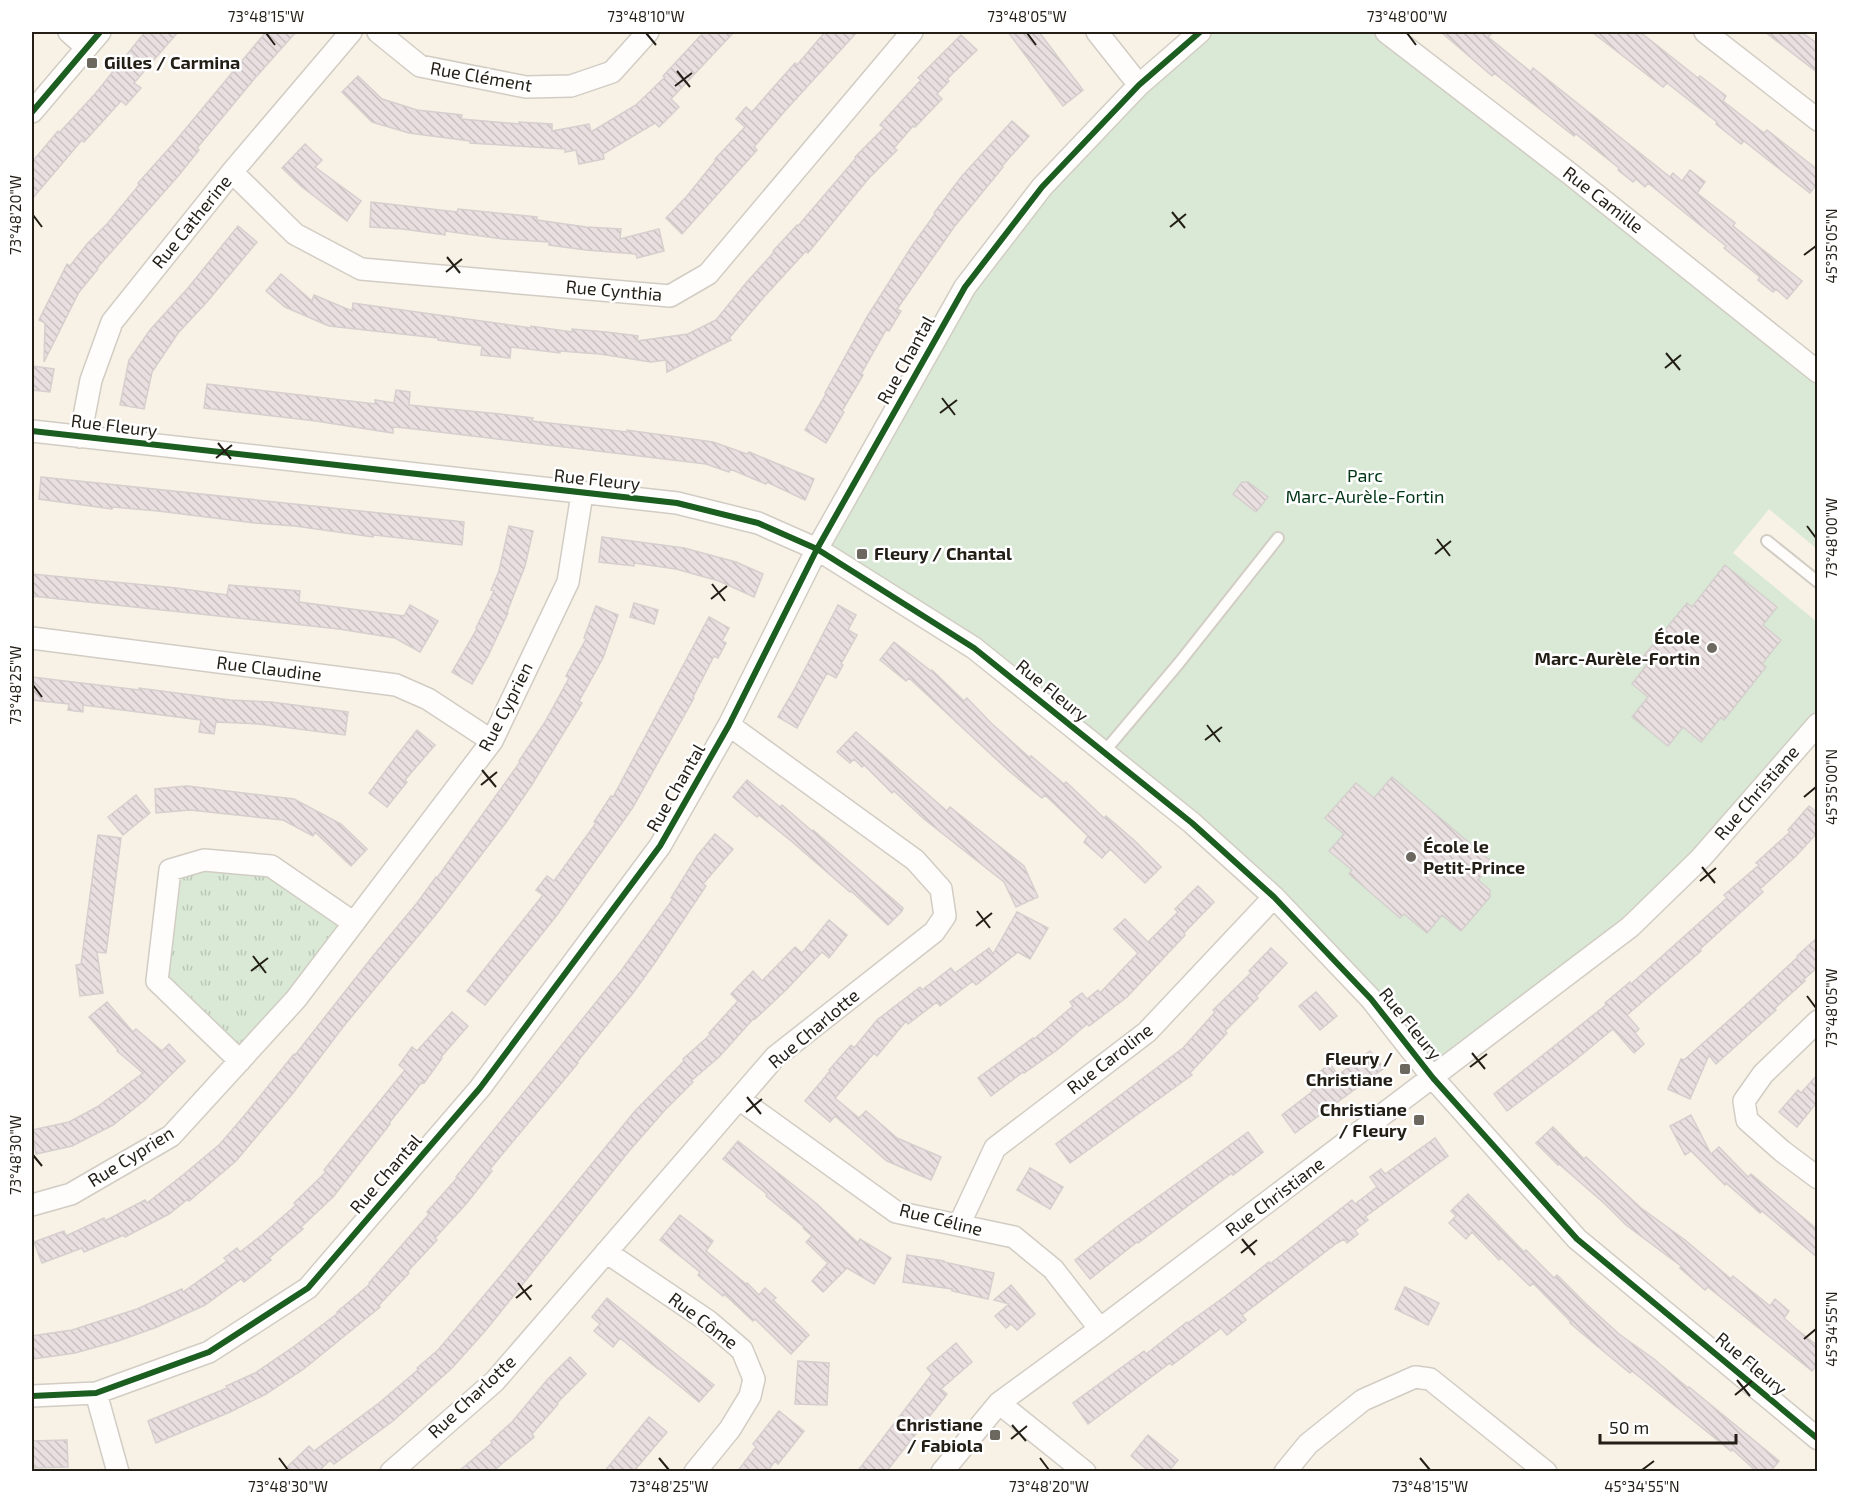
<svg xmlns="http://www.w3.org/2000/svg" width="1849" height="1503" font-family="'Exo 2',sans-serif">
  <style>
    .grass { fill: url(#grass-tufts) }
    .green { fill: #d9e9d6 }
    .building { fill: url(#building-back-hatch); stroke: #d5cfce; stroke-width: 1.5 }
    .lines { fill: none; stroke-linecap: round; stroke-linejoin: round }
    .lane-casing { stroke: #d2cdc4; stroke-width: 14 }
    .street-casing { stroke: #d2cdc4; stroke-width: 24 }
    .lane { stroke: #fefdfb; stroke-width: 10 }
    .street { stroke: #fefdfb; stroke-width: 21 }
    .cycleway-casing { stroke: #fff; stroke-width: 10 }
    .cycleway { stroke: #1b5e20; stroke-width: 6 }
    .ticks { fill: none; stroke: #231f17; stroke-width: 2 }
    .poi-dot { fill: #6d685f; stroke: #fff; stroke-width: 2 }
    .labels { text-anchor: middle; stroke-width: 5; stroke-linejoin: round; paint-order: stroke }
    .poi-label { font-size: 18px; font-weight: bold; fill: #231f17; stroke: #fff; text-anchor: end }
    .street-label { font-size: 18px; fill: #231f17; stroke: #fff }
    .park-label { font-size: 18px; fill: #023617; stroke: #fff }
    .neatline { fill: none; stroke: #231f17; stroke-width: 2 }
    .ticks-label { font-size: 15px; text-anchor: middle; fill: #231f17 }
  </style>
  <defs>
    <pattern id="grass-tufts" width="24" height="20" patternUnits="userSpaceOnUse" patternTransform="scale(1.5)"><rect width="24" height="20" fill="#d9e9d6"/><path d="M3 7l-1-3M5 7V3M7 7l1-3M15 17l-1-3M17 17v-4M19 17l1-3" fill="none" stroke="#bac7b7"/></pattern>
    <pattern id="building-back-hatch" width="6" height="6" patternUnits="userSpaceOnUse" patternTransform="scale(1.5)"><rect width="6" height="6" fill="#e9dfe0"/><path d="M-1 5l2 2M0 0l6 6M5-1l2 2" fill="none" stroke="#c8bfbf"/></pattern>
  </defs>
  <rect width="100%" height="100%" fill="#f7f1e6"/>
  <path class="grass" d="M271,866L354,923L240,1061L157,981L170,870Z"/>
  <path class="green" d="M1200,32H1386L1817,372V549L1769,509L1733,553L1817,622V724L1701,858L1433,1078L1371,999L1112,759L817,549L965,287L1042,187Z"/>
  <path class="building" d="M145,32H178L134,83L141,88L126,105L121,101L84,142L82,140L32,199V162L58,131L59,133L95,94Z
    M266,32H296L255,78L197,148L199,150L179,175L97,268L98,269L79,292L44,362L45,323L39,320L67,264L70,266L87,244L107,224L139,185L138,183L173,144Z
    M704,32H734L671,99L679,107L659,127L655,123L603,154L604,159L579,164L576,150L565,152V149L470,143V141L409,133L372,122L342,92L358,76L382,99L417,110L462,115L461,119L519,124V122L552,124V131L589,124L591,132L636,105L665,77L663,76Z
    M825,32H857L784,112L754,147L757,150L682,234L666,218L687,196L716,160L715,159L745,127L736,119L746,107L752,112L772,89L795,63L797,65Z
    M1008,32H1039L1083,90L1063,106Z
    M1441,32H1493L1488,37L1531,72L1533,68L1670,177L1673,173L1682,181L1690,170L1705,182L1697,193L1735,223L1733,226L1802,281L1787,299L1776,289L1773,292L1758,280L1760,277L1724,248L1726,246L1648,183L1645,187L1636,179L1633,182L1618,170L1619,168L1576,134L1574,136L1494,73L1492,76Z
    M1592,32H1640L1698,78L1700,76L1726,96L1723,101L1764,133L1767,130L1818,170V182L1810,193L1744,141L1741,144L1716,124L1717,122L1667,83L1663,87Z
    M1765,32H1801L1818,44V73Z
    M961,35L977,50L947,79L949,81L937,94L942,99L915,127L913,126L894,148L897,150L868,179L808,253L806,251L763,298L729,338L731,340L667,372L666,360L651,362L600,354L560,351V353L511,347L510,358L481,355L482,346L438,340V338L329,326L285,307L266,291L281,274L312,301L314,295L352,311L353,303L531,328V326L572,332V329L606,332L638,336L637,341L688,334L716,320L746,283L774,252L773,251L797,225L798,226L856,158L855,157L884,128L880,125L921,80L918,78Z
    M1012,121L1029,136L1002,166L1003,167L954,227L897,309L901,311L889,331L886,330L861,374L863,375L842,411L844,412L826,443L805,430L826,394L825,393L867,317L912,246L935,214L934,213L962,176Z
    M305,144L322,160L315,167L361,201L347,221L302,187L282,168Z
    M371,202L457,212L458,209L537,217V220L586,227L621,229L620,239L659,229L664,251L637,258L636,254L586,250L549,245V242L503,239L445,231V235L403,229L370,227Z
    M238,226L257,242L206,303L178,333L152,372L144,409L120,405L129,360L150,330L188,288Z
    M32,366L54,369L50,392L32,390Z
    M207,384L375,404V400L394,403L396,390L410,392L409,405L500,414L533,418L532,421L627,432V430L713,442L747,454L749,452L814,479L805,500L767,482L766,484L730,469L729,472L706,464L406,428L393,427V433L316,421L204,408Z
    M41,477L464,522L462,545L374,535L373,537L295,526L255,523L158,511L113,507L112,509L39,499Z
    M1242,482H1248L1268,497L1256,512L1233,494Z
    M509,526L533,531L525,566L507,612L508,613L488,656L472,684L452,672L477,629L476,628L494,591L491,590L499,571Z
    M602,537L684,548L736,562L763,574L754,597L719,581L676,569L634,563V566L599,562Z
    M1725,565L1777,607L1763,625L1781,640L1762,664L1766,667L1724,720L1721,717L1701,742L1683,727L1668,746L1632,717L1648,697L1632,684L1649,662L1643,657L1687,603L1692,607Z
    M32,574L176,588L227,595L229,585L300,591L299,602L404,616L410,605L438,621L420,652L395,638L339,629L32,596Z
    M634,603L658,610L654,624L630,617Z
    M838,605L856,615L848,630L857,635L841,664L843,665L836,678L827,673L797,728L778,717L794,690Z
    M596,606L618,615L603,658L579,701L582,703L531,786L507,821L437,913L343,1027L293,1093L236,1161L189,1201L188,1199L169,1214L125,1237L124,1235L84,1252L82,1248L42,1263L34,1242L64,1231L66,1236L104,1218L105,1221L145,1200L147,1203L183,1175L220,1144L244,1116L294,1054L295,1055L373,956L417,903L436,877L437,878L520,762L519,761L545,722L569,678L566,676L586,639L584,638Z
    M709,617L729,628L722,641L726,643L718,658L714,656L693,697L694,698L633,807L557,915L485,1005L467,991L543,895L536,890L547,876L554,881L596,823L594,822L611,796L613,797Z
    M894,642L931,671L932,670L964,701L967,698L991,723L1030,758L1031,756L1064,784L1066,782L1104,818L1106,816L1135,841L1161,867L1145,883L1110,849L1102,858L1084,842L1088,836L1045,795L1042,798L1009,771L909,678L906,681L880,660Z
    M32,677L139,690V688L230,700L271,702L348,712L345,735L259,724L216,722L214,734L199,732L201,720L83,705V712L68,710L69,704L32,700Z
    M417,730L435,745L405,780L407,782L387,807L369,793L395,758Z
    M856,732L947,811L950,807L1024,866L1038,897L1016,907L1004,882L924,819L894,791L892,793L864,765L862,767L854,759L850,763L837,752Z
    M1392,777L1493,863L1478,880L1490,890V897L1461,931L1442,915L1427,933L1404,914L1400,918L1349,874L1352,870L1329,851L1344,834L1325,818L1356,783L1374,798Z
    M747,780L780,807L782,805L812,831L813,830L903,908L902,911L888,925L851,891L850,892L790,840L759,815L757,817L733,797Z
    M187,786L294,799L341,824L367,849L351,866L315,832L313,836L283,820L190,810L156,813L155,789Z
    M136,795L150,813L123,835L108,817Z
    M1809,806L1818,813V832L1796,856L1760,889L1763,892L1699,950L1701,951L1627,1015L1639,1029L1635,1033L1644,1044L1634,1053L1613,1029L1574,1061L1507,1111L1494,1094L1606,1005L1605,1003L1630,982L1631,984L1727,898L1724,895L1759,865L1756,863L1790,832L1788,830Z
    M715,834L733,849L703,884L706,886L656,961L633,993L577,1062L578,1063L490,1169L492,1171L466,1204L435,1238L437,1240L408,1271L409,1273L379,1305L380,1307L305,1368L266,1394L230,1412L156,1443L148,1421L227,1388L226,1386L255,1373L296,1345L338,1313L337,1312L370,1284L369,1283L429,1214L427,1212L457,1178L456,1177L621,971L673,899L671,898L697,856Z
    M98,835L121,838L106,953L97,952L103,993L80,996L76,965L81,964Z
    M1198,886L1214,902L1184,933L1185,935L1127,997L1089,1026L1087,1024L1057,1050L1024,1073L1023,1072L991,1096L978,1078L1033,1038L1034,1039L1073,1006L1070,1002L1082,993L1087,999L1098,990L1100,993L1138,953L1114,929L1125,919L1148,942L1178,912L1175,909Z
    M1017,912L1048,928L1030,959L1018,952L976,985L973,981L940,1006L937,1002L908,1024L906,1021L877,1056L874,1053L835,1098L859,1118L866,1111L897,1138L941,1157L931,1180L887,1161L835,1116L830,1122L805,1101L830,1071L829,1070L851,1045L854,1048L877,1020L920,987L922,990L951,968L955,973L989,948L993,954Z
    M829,920L847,935L829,958L822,952L787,989L755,1019L754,1018L719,1057L691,1081L693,1082L665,1110L629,1151L486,1330L452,1368L393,1421L334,1464L330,1460L318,1472H282L309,1446L314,1451L379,1403L419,1369L417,1368L438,1350L498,1279L635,1111L684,1061L683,1059L711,1034L709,1033L738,1001L731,994L753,971L762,981L795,947L802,953Z
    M1818,937V967L1803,980L1805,981L1775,1008L1776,1010L1716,1064L1709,1055L1690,1099L1668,1089L1681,1059L1684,1060L1736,1014L1798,957L1797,956Z
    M1271,948L1287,963L1256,996L1258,998L1225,1031L1227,1033L1190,1073L1192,1075L1070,1163L1056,1144L1183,1048L1215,1012L1213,1010L1251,973L1249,971Z
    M1316,992L1337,1016L1320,1030L1299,1006Z
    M107,1002L133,1032L136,1029L162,1051L169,1044L185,1061L145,1100L113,1125L72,1146L36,1154L32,1130L69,1122L97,1107L143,1073L117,1051L118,1050L89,1017Z
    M452,1012L468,1026L441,1057L442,1058L424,1083L422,1082L389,1123L390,1124L333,1197L301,1227L303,1229L269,1258L271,1260L244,1282L241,1279L205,1305L157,1327L118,1341L75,1353L34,1359L32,1336L72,1330L137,1309L182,1289L183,1292L227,1261L224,1258L237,1248L240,1252L262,1235L296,1205L294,1203L326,1172L324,1170L405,1070L399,1065L412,1047L417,1051Z
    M1370,1051L1384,1068L1295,1133L1282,1115L1313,1091L1306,1082L1330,1064L1338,1075Z
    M1818,1074V1101L1797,1127L1779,1112L1798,1090L1801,1093Z
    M1691,1115L1711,1154L1719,1147L1748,1177L1751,1174L1818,1230V1258L1762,1211L1760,1213L1726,1183L1725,1185L1691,1151L1685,1155L1670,1126Z
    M1553,1127L1584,1159L1586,1157L1641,1208L1685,1240L1731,1279L1733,1276L1770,1306L1775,1299L1789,1311L1784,1318L1795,1328L1818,1346V1363L1812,1371L1708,1287L1705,1290L1680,1268L1681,1266L1626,1225L1605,1204L1559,1164L1558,1165L1536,1143Z
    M1248,1132L1263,1152L1233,1175L1232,1173L1138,1243L1137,1242L1090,1279L1075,1260L1118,1226Z
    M1435,1138L1448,1156L1365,1217L1368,1220L1355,1230L1358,1234L1347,1243L1344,1239L1337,1243L1242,1315L1246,1320L1227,1335L1221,1328L1172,1365L1170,1363L1088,1424L1073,1403L1144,1351L1146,1354L1187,1322L1188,1323L1227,1295L1269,1262L1270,1264L1352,1200L1355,1204L1377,1187L1370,1177L1381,1169L1385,1174Z
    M738,1141L817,1204L858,1243L860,1239L891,1258L874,1284L847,1268L823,1292L812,1281L828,1263L806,1242L812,1236L803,1228L804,1227L766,1196L767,1194L723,1159Z
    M1030,1168L1063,1187L1050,1209L1017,1190Z
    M1468,1194L1524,1252L1526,1250L1554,1278L1557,1275L1585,1303L1619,1334L1654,1359L1688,1388L1689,1387L1779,1461L1770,1472H1757L1732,1449L1731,1451L1632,1371L1630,1373L1597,1346L1570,1323L1571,1322L1533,1283L1530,1286L1501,1258L1499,1260L1472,1232L1466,1239L1449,1223L1456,1216L1451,1211Z
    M680,1215L713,1241L706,1251L746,1284L747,1283L759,1295L765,1288L776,1298L773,1300L809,1335L791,1354L755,1319L753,1321L724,1294L723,1296L698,1275L700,1272L660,1240Z
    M907,1255L944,1261V1262L994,1273L988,1299L952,1291V1289L903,1282Z
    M1011,1285L1035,1314L1017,1330L1011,1324L1006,1328L995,1316L1009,1304L994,1300Z
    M1405,1287L1439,1303L1428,1325L1395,1309Z
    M607,1298L714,1385L699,1402L658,1368V1369L620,1338L613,1347L594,1331L600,1324L592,1317Z
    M956,1343L972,1362L941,1389L947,1394L886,1472H857L932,1374L927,1368Z
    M570,1357L586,1374L557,1403L558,1404L532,1434L534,1437L492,1472H458L492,1443L491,1441L512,1422L547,1380Z
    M798,1361L829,1363L827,1405L795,1404Z
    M779,1411L804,1431L778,1464L775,1461L767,1472H737L756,1447L753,1444Z
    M649,1417L667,1432L633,1472H604Z
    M1148,1435L1178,1460L1168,1472H1150L1131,1456Z
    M67,1440L68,1467L32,1468V1441Z"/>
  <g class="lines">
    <g class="lane-casing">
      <path id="lane" d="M1767,541L1818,582
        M1104,752L1179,663L1278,538"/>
    </g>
    <g class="street-casing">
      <path id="street" d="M69,32L86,47
        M378,32L420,66L526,87L571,86L612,72L648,32
        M1097,32L1139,85
        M1386,32L1569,173L1818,372
        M1705,32L1818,120
        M32,112L100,32
        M232,172L295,234L361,269L670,296L708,274L912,32
        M32,431L677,503L758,523L817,549L974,648L1192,823L1274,897L1371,999L1433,1078L1577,1239L1818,1439
        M80,437L91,380L112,322L232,172L351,32
        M32,638L396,685L428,699L492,741
        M1818,1021L1763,1074L1744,1101L1747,1120L1782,1151L1818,1178
        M240,1061L157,981L170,870L204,860L271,866L354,923
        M739,1099L896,1212L1014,1237L1053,1269L1100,1329
        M32,1205L71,1194L171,1136L296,999L492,741L568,582L582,494
        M959,1225L995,1148L1147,1032L1274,897
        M606,1252L708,1321L742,1350L754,1379L750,1396L730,1429L695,1472
        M96,1393L118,1472
        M32,1396L96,1393L209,1352L308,1288L480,1088L660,846L729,725L817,549L965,287L1042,187L1139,85L1200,32
        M999,1403L1085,1472
        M391,1472L495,1381L775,1057L934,932L945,916L941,889L915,860L729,725
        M942,1472L999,1403L1100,1329L1630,927L1701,858L1818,724
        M1285,1472L1308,1444L1363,1400L1415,1377L1430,1379L1546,1472"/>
    </g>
    <use href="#lane" class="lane"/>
    <use href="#street" class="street"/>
    <g class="cycleway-casing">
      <path id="cycleway" d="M32,112L100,32
        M32,431L677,503L758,523L817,549L974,648L1192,823L1274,897L1371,999L1433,1078L1577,1239L1818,1439
        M32,1396L96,1393L209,1352L308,1288L480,1088L660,846L729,725L817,549L965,287L1042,187L1139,85L1200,32"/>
    </g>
    <use href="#cycleway" class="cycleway"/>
  </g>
  <path class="ticks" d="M266,33L275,45M646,33L656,45M1027,33L1036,45M1407,33L1416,45M677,71L690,87M675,86L692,73M1172,212L1185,228M33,215L42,227M1170,227L1186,214M1804,255L1816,246M447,257L460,273M446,272L462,259M1666,353L1680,370M1665,368L1681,355M942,398L955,415M940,413L957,400M218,443L231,459M216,458L232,445M1807,526L1816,538M1437,539L1450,556M1435,554L1451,541M712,584L725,601M711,599L727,586M33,685L42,697M1207,725L1220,742M1205,740L1222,727M482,770L496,787M481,785L497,772M1804,797L1816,787M1702,867L1715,883M1700,881L1716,868M977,911L990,928M976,926L992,913M253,956L266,973M251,971L268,958M1807,996L1816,1008M1472,1053L1485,1069M1470,1067L1487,1054M747,1097L761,1114M746,1112L762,1099M33,1155L42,1166M1242,1239L1255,1255M1241,1253L1257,1240M518,1283L531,1300M516,1298L532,1285M1804,1339L1816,1329M1737,1380L1750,1396M1735,1395L1752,1381M1012,1425L1026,1441M1011,1439L1027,1426M279,1458L288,1470M659,1458L669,1470M1040,1458L1049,1470M1420,1458L1430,1470M1642,1470L1654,1461"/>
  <g class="poi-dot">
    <rect x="86" y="57" width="12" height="12" rx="3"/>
    <rect x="856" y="548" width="12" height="12" rx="3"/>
    <circle cx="1712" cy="648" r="6"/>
    <circle cx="1411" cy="857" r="6"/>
    <rect x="1399" y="1063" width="12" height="12" rx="3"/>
    <rect x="1413" y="1114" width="12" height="12" rx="3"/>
    <rect x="989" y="1429" width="12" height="12" rx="3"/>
  </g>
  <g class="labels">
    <g class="poi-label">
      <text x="104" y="69" text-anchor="start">Gilles / Carmina</text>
      <text x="874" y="560" text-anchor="start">Fleury / Chantal</text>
      <text x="1700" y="644">École<tspan x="1700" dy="21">Marc-Aurèle-Fortin</tspan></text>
      <text x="1423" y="853" text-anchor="start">École le<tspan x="1423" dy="21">Petit-Prince</tspan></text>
      <text x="1393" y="1065">Fleury /<tspan x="1393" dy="21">Christiane</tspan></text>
      <text x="1407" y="1116">Christiane<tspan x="1407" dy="21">/ Fleury</tspan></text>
      <text x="983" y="1431">Christiane<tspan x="983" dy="21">/ Fabiola</tspan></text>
    </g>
    <g class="street-label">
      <text transform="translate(481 77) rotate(10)" y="6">Rue Clément</text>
      <text transform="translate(1603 200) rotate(38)" y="6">Rue Camille</text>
      <text transform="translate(192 222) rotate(-51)" y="6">Rue Catherine</text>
      <text transform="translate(614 291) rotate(5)" y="6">Rue Cynthia</text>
      <text transform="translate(906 360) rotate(-61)" y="6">Rue Chantal</text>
      <text transform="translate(114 426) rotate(7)" y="6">Rue Fleury</text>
      <text transform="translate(597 480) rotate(6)" y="6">Rue Fleury</text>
      <text transform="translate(269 669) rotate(7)" y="6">Rue Claudine</text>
      <text transform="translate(1052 691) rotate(39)" y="6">Rue Fleury</text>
      <text transform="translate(506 707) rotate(-63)" y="6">Rue Cyprien</text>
      <text transform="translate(676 788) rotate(-60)" y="6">Rue Chantal</text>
      <text transform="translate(1757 793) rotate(-49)" y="6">Rue Christiane</text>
      <text transform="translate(1410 1024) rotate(51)" y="6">Rue Fleury</text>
      <text transform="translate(814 1029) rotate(-40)" y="6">Rue Charlotte</text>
      <text transform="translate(1110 1059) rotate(-38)" y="6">Rue Caroline</text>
      <text transform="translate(131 1157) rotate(-32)" y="6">Rue Cyprien</text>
      <text transform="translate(386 1174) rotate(-49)" y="6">Rue Chantal</text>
      <text transform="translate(1275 1197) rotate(-37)" y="6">Rue Christiane</text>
      <text transform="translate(941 1220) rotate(14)" y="6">Rue Céline</text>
      <text transform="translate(703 1321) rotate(37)" y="6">Rue Côme</text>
      <text transform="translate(1751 1364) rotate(40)" y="6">Rue Fleury</text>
      <text transform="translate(472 1397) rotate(-43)" y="6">Rue Charlotte</text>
    </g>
    <g class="park-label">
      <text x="1365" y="482">Parc<tspan x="1365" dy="21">Marc-Aurèle-Fortin</tspan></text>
    </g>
  </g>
  <rect width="1849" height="1503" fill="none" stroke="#ffffff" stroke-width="66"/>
  <path d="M1600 1434v9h136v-9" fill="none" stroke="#231f17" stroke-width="3"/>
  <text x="1609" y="1434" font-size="18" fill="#231f17" stroke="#ffffff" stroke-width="4.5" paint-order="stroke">50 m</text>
  <rect x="33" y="33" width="1783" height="1437" class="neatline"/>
  <g class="ticks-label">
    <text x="266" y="22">73°48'15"W</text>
    <text x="646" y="22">73°48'10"W</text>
    <text x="1027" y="22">73°48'05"W</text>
    <text x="1407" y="22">73°48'00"W</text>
    <text transform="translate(16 215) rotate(-90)" y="5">73°48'20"W</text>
    <text transform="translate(1832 246) rotate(-90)" y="5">45°35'05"N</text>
    <text transform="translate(1832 538) rotate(-90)" y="5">73°48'00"W</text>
    <text transform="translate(16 685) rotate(-90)" y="5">73°48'25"W</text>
    <text transform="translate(1832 787) rotate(-90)" y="5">45°35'00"N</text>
    <text transform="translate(1832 1008) rotate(-90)" y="5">73°48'05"W</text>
    <text transform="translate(16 1155) rotate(-90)" y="5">73°48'30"W</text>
    <text transform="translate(1832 1329) rotate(-90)" y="5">45°34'55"N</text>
    <text x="288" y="1492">73°48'30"W</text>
    <text x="669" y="1492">73°48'25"W</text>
    <text x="1049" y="1492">73°48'20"W</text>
    <text x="1430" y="1492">73°48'15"W</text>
    <text x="1642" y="1492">45°34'55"N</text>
  </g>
</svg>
